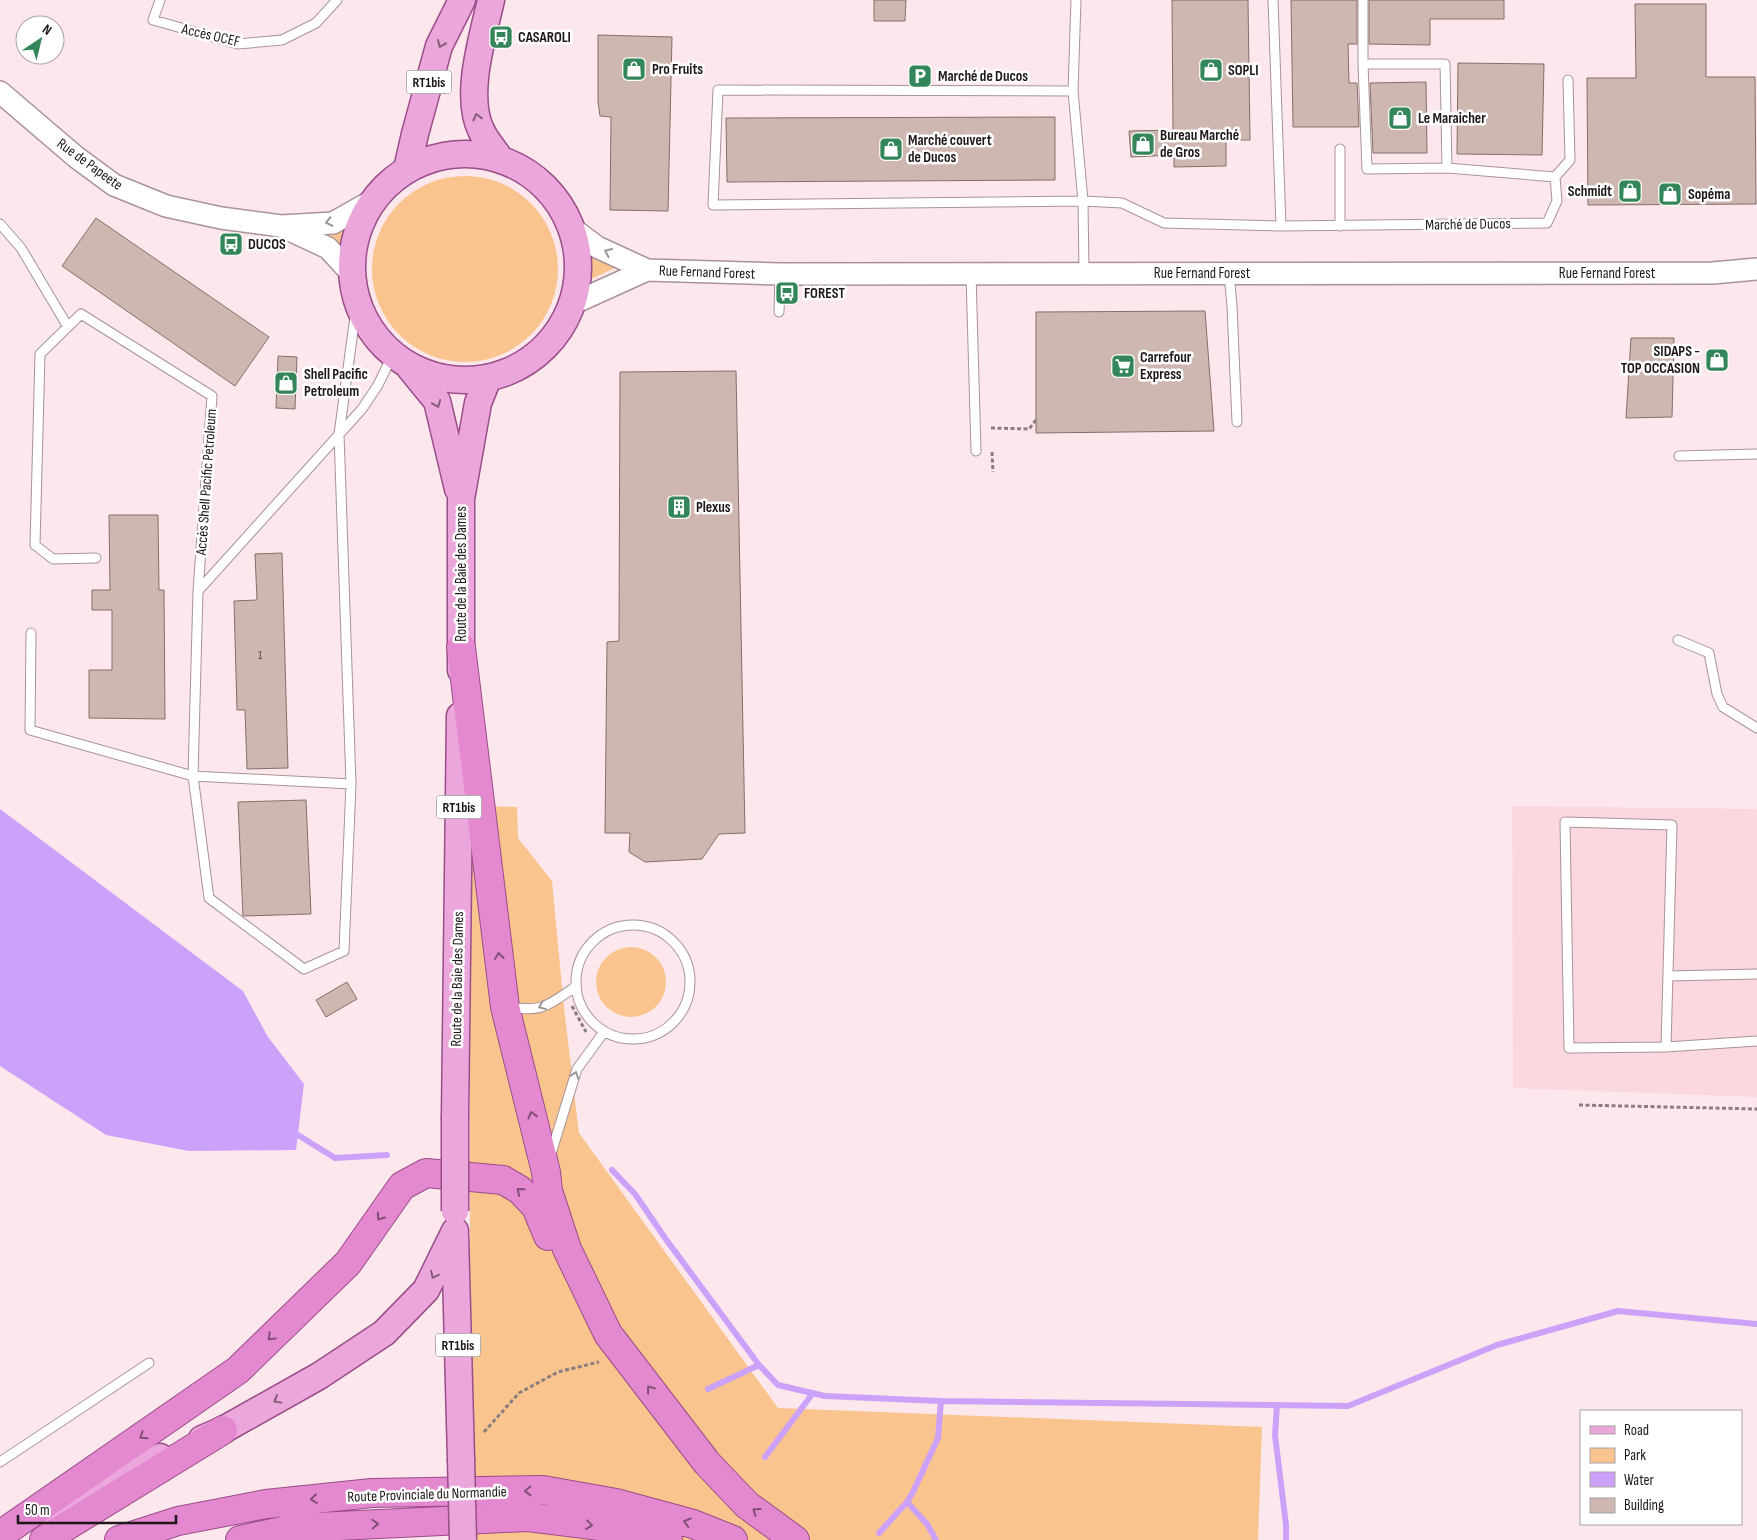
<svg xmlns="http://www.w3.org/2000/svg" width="1757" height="1540" font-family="'Sofia Sans Condensed',sans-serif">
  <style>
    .built { fill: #fad8de }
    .green { fill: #fac48f }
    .water { fill: #cca1f9 }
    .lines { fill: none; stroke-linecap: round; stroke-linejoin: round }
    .stream { stroke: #cca1f9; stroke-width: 6 }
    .building { fill: #ceb7b1; stroke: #846f69 }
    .service-casing { stroke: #a99397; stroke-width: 11 }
    .tertiary-casing { stroke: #a99397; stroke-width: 24 }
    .primary-casing { stroke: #9a4d88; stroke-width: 29 }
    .trunk-casing { stroke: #9a4d88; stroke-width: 30 }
    .path { stroke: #8b7d7f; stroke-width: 3; stroke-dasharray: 4 2.5; stroke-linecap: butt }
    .service { stroke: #fff; stroke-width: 9 }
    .tertiary { stroke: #fff; stroke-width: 21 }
    .primary { stroke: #eba6dc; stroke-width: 26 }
    .trunk { stroke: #e488d0; stroke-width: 28 }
    .primary-bridge-casing { stroke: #9a4d88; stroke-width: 29; stroke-linecap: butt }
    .primary-bridge { stroke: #eba6dc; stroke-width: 26 }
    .oneway { stroke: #855e7a }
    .oneway2 { stroke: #9a9797 }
    .oneway3 { stroke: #825074 }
    .labels { text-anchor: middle; stroke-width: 5; stroke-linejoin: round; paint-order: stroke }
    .number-label { font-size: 12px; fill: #4b3f3e }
    .shield { fill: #fff; stroke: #625d5d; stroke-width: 1 }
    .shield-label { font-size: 14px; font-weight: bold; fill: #1f1718 }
    .street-label { font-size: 15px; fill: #1f1718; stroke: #fff }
    .poi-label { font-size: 15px; font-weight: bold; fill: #1f1718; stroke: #fff; text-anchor: start }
  </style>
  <rect width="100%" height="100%" fill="#fce8ec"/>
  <path class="built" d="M1512,806L1757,809V1097L1513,1088Z"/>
  <path class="green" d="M372 269a93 93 0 1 1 186 0a93 93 0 1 1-186 0Z
    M354,230L345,259L319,234Z
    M587,253L617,267L587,281Z
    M470,806L517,807L518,838L552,881L564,1008L579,1133L778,1408L1262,1427L1258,1540H475L470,1316Z
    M596 982a35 35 0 1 1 70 0a35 35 0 1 1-70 0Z"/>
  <path class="water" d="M0,809L243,991L268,1037L304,1084L296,1150L189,1151L106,1135L0,1066Z"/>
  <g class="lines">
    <path class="stream" d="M298,1135L335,1158L387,1155
      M612,1170L635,1194L665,1238L759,1365L778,1385L825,1396L941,1401L1348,1406L1497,1345L1618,1311L1757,1324
      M708,1389L759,1365
      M1277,1405L1275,1435L1286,1525V1540
      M765,1457L813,1393
      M907,1502L927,1524L936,1540
      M879,1533L907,1502L913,1492L938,1438L941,1401"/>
  </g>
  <path class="building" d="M874,0H906L905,21H874Z
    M1172,0H1248L1250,140H1226V166L1174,167V155L1131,157L1129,131L1173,130Z
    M1291,0H1357V44H1348L1349,83H1357L1359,127H1293Z
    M1369,0H1504V19H1430V45L1369,44Z
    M1635,4H1706V77H1755L1756,204L1588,205L1587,78H1636Z
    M598,35L672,37L668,211L610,210L611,117L600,116L598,102Z
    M1458,63L1544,64L1542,155L1457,154Z
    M1426,82L1427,153H1373L1370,83Z
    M1055,117V180L727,182L726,118Z
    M96,218L269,337L235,386L62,266Z
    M1205,311L1214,431L1036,433V312Z
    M1631,338H1674L1672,417L1626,418Z
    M278,356L297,357L295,409L276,408Z
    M736,371L745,833L719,834L702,859L645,862L629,852L630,833H605L607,642L619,641L620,372Z
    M109,515H158L159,590H164L165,719L89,718V670H112V610H92V590H110Z
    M282,553L288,768L247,769L245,710H237L234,601L257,600L255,554Z
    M306,800L311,914L243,916L238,802Z
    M347,982L357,999L326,1017L316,1000Z"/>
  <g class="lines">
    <g class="service-casing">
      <path id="service" d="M160,0L153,20L238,44L282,40L316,23L337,0
        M1076,0L1073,91L1083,201L1084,273
        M1273,0L1281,226
        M1363,64H1445L1447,168
        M1073,91L718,90L713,205L1083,201L1122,203L1164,223L1281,226L1547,223L1557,201L1555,177L1447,168L1367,169L1363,64V0
        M1340,149V226
        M1555,177L1570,160L1568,80
        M0,224L21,248L68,327
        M1229,273L1232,306L1237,422
        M971,274L976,451
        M779,312L780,274
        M1679,456L1757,454
        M96,558L53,559L35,545L40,354L81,314L212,396L198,591L193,776L209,898L304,969L344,951L351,784L339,434L357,302
        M198,591L362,409L378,385L393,354
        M31,633L30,730L193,776L351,784
        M1678,640L1709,653L1717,694L1723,707L1757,728
        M576 982a57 57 0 1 1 114 0a57 57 0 1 1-114 0Z
        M1668,976L1757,974
        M509,1007C542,1013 549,1005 575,987
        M1666,1047L1569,1048L1565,822L1672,825L1666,1047L1757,1041
        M550,1157L577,1069L604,1032
        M0,1462L149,1363"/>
    </g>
    <g class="tertiary-casing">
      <path id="tertiary" d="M0,92L76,157L114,185L166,206L221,218L281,226L333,223L372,201
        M283,227L328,248L351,273
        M573,229L597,247L647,270L780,274L1713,273L1757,269
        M574,303L647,270"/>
    </g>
    <g class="primary-casing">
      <path id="primary" d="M491,0C483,36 464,95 481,130C485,140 494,149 500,159
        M352 267a113 113 0 1 1 226 0a113 113 0 1 1-226 0Z
        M407,169L415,134L439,46L462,0
        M410,368L437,401L458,489
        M461,670V499L478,403L488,378
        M455,1116L460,716
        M455,1235L461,1459
        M202,1439L223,1430L319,1376L384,1333L426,1290L455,1231
        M47,1513L160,1457"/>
    </g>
    <g class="trunk-casing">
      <path id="trunk" d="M461,647L505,1007L546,1172L548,1191L567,1249L608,1334L707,1463L747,1505L795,1540
        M0,1535L238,1370L348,1263L402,1186L426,1173L503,1180L520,1190L536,1207L548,1236
        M44,1540L223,1430
        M119,1540L178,1521L266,1504L372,1493L543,1490L616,1503L693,1524L733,1540
        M240,1540L296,1528L528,1517L600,1526L668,1540"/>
    </g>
    <path class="path" d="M991,428L1029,429L1036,420
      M992,452L993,472
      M572,1006L586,1032
      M1579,1105L1757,1109
      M484,1432L519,1393L558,1372L599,1362"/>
    <use href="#service" class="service"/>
    <use href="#tertiary" class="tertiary"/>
    <use href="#primary" class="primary"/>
    <use href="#trunk" class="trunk"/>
    <g class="primary-bridge-casing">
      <path id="primary-bridge" d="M455,1116V1211
        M461,1459L463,1540"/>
    </g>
    <use href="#primary-bridge" class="primary-bridge"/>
  </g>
  <defs><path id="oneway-chevron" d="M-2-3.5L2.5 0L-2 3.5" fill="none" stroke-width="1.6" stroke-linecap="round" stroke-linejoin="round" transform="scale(1.25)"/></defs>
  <g class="oneway">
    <use href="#oneway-chevron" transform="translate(441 44) rotate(113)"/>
    <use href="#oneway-chevron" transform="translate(477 117) rotate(-104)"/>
    <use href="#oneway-chevron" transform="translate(437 404) rotate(68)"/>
    <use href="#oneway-chevron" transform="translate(434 1275) rotate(116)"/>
    <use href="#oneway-chevron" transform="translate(277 1400) rotate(151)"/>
  </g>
  <g class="oneway2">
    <use href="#oneway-chevron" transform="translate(329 222) rotate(168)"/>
    <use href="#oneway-chevron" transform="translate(608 252) rotate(-156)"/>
    <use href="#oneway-chevron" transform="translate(542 1006) rotate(158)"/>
    <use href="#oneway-chevron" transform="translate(575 1075) rotate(-70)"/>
  </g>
  <g class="oneway3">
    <use href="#oneway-chevron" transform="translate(499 956) rotate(-97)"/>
    <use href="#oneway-chevron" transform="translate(532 1115) rotate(-104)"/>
    <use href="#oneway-chevron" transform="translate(520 1191) rotate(-141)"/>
    <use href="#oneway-chevron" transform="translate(380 1217) rotate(125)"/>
    <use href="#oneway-chevron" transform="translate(271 1337) rotate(136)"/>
    <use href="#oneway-chevron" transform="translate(650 1389) rotate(-127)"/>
    <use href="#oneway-chevron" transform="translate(143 1436) rotate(145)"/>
    <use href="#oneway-chevron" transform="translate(528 1491) rotate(179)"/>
    <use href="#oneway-chevron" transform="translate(314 1499) rotate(174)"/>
    <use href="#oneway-chevron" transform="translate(756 1511) rotate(-144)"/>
    <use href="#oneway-chevron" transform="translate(687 1522) rotate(-164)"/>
    <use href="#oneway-chevron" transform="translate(375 1524) rotate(-3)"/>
    <use href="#oneway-chevron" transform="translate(589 1525) rotate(7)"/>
  </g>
  <defs>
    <g id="bus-square" transform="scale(1.25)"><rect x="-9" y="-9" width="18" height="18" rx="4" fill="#338659" stroke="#fff"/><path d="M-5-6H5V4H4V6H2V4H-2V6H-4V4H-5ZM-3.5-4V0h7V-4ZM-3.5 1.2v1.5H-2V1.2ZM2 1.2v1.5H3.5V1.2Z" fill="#fff"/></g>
    <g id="shop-square" transform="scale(1.25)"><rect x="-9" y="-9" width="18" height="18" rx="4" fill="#338659" stroke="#fff"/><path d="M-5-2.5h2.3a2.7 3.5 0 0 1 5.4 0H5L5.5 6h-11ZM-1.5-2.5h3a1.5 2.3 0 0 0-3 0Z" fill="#fff"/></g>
    <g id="parking-square" transform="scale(1.25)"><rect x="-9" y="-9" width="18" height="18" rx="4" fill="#338659" stroke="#fff"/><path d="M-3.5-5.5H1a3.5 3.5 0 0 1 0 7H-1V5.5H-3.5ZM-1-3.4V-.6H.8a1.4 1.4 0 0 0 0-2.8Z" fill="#fff"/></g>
    <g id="supermarket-square" transform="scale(1.25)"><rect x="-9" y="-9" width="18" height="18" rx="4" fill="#338659" stroke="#fff"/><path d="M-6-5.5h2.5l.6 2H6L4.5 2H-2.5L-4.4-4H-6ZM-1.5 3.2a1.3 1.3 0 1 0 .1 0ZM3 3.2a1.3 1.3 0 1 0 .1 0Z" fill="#fff"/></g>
    <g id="building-square" transform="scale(1.25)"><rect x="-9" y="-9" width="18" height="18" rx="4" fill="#338659" stroke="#fff"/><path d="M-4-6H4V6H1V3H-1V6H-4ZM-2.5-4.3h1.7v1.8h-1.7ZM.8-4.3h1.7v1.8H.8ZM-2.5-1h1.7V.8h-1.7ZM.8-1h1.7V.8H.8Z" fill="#fff"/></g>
  </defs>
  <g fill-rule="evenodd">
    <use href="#bus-square" x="501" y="37"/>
    <use href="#shop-square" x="634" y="69"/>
    <use href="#shop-square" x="1211" y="70"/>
    <use href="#parking-square" x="920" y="76"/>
    <use href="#shop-square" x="1400" y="118"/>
    <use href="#shop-square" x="1143" y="144"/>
    <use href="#shop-square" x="891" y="149"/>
    <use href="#shop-square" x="1630" y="191"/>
    <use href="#shop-square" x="1670" y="194"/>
    <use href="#bus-square" x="231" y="244"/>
    <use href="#bus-square" x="787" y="293"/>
    <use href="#shop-square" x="1717" y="360"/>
    <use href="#supermarket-square" x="1123" y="366"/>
    <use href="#shop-square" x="286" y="383"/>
    <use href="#building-square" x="679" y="507"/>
  </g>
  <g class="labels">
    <g class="number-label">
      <text x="260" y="659">1</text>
    </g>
    <g class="shield">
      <rect x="406.5" y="70.5" width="45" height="23" rx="4"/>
      <rect x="436.5" y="795.5" width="45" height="23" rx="4"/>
      <rect x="435.5" y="1333.5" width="45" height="23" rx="4"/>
    </g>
    <g class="shield-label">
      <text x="429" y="87">RT1bis</text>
      <text x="459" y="812">RT1bis</text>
      <text x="458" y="1350">RT1bis</text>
    </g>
    <g class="street-label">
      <text transform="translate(211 35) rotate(13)" y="5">Accès OCEF</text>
      <text transform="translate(90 164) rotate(36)" y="5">Rue de Papeete</text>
      <text transform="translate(1468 224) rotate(-1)" y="5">Marché de Ducos</text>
      <text transform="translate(707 272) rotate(2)" y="5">Rue Fernand Forest</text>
      <text x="1202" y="278">Rue Fernand Forest</text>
      <text x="1607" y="278">Rue Fernand Forest</text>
      <text transform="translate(206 482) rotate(-86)" y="5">Accès Shell Pacific Petroleum</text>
      <text transform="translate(461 574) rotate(-90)" y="5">Route de la Baie des Dames</text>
      <text transform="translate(457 979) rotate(-89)" y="5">Route de la Baie des Dames</text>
      <text transform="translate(427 1494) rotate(-2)" y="5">Route Provinciale du Normandie</text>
    </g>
    <g class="poi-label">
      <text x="518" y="42">CASAROLI</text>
      <text x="652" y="74">Pro Fruits</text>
      <text x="1228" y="75">SOPLI</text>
      <text x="938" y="81">Marché de Ducos</text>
      <text x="1418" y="123">Le Maraicher</text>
      <text x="1160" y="140">Bureau Marché<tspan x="1160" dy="17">de Gros</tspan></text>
      <text x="908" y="145">Marché couvert<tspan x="908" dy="17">de Ducos</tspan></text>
      <text x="1612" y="196" text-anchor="end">Schmidt</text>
      <text x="1688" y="199">Sopéma</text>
      <text x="248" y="249">DUCOS</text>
      <text x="804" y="298">FOREST</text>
      <text x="1700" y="356" text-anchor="end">SIDAPS -<tspan x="1700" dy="17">TOP OCCASION</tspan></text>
      <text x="1140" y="362">Carrefour<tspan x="1140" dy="17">Express</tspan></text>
      <text x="304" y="379">Shell Pacific<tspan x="304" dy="17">Petroleum</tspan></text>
      <text x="696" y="512">Plexus</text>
    </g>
  </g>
  <rect x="1580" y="1410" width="162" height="115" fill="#ffffff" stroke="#a5a2a3"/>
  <rect x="1590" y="1426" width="25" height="8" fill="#eba6dc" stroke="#a5a2a3"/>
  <text x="1624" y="1435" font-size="15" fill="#1f1718">Road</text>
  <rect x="1590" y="1448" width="25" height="15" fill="#fac48f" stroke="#a5a2a3"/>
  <text x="1624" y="1460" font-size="15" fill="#1f1718">Park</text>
  <rect x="1590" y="1472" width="25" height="15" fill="#cca1f9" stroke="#a5a2a3"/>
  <text x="1624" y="1485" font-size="15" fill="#1f1718">Water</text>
  <rect x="1590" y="1498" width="25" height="15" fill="#ceb7b1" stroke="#a5a2a3"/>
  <text x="1624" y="1510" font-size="15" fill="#1f1718">Building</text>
  <g transform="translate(40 40) rotate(35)"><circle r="24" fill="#ffffff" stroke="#a5a2a3"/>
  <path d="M0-4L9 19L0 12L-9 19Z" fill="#338659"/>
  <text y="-8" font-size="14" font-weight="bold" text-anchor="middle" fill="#1f1718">N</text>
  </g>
  <path d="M18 1515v8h158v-8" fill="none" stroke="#1f1718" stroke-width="2.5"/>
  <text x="25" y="1515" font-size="15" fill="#1f1718" stroke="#ffffff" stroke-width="4" paint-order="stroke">50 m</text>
</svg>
